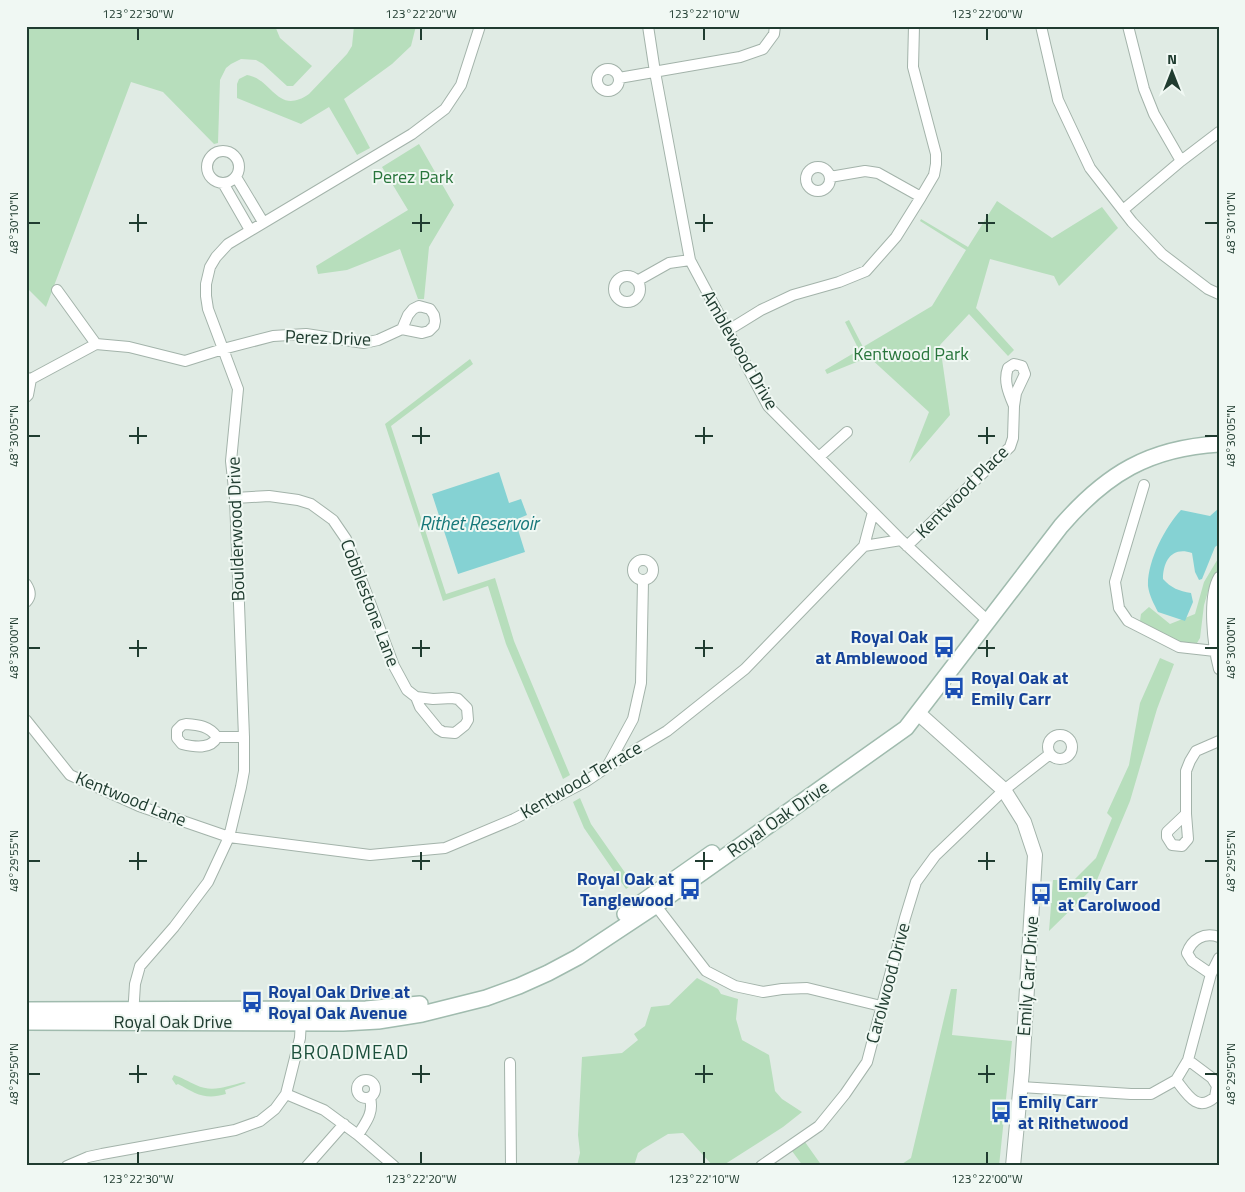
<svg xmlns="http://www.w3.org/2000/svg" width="1245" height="1192" font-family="'Titillium Web',sans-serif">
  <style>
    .green { fill: #b7debc }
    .water { fill: #85d2d3 }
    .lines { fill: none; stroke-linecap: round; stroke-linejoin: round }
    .minor-casing { stroke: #a3b3aa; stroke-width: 12 }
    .tertiary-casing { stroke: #a3b3aa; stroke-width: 16 }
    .secondary-casing { stroke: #a0bbae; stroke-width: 18 }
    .minor { stroke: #fff; stroke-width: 10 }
    .tertiary { stroke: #fff; stroke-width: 14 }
    .secondary { stroke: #fff; stroke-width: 15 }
    .ticks { fill: none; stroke: #203c30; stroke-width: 2 }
    .labels { text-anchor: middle; stroke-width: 4; stroke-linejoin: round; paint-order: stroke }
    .park-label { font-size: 18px; fill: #28753b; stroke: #f0f8f3 }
    .street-label { font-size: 18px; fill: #203c30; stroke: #f0f8f3 }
    .transit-label { font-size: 18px; font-weight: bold; fill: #164399; stroke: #f0f8f3; text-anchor: start }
    .water-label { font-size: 19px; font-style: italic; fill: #17787a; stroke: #f0f8f3 }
    .neighbourhood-label { font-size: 19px; letter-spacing: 1px; fill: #1b4f3b; stroke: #f0f8f3 }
    .neatline { fill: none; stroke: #203c30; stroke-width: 2 }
    .ticks-label { font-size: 12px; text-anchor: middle; fill: #203c30 }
  </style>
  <rect width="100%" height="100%" fill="#e0ebe4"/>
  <path class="green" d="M26,26H275L280,38L312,66L293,86H287L263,64L256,60L241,59L231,64L226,68L220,80L218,143L214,144L163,92L131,82L46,307L26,287Z
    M354,26H416L411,46L392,64L344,99L370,148L357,155L329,107L301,124L237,98V84L239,79L247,75C273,79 277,116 309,94L347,54L352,46Z
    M419,144L454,205L429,247L424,299H418L400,249L347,270L318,274L316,266L408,210L382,167Z
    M997,201L1052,238L1102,207L1118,228L1059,286L1054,276L990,259L976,308L1014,350L1008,356L969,314L940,345L950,415L909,463L929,412L869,357L827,374L825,370L859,350L845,322L849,320L863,347L932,306L966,250L920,221L921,219L968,247Z
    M470,359L473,364L391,426L446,594L495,578L514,641L570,775L563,779L506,644L488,586L443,601L385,424Z
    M1219,557V568L1210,585L1204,605L1200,638L1197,643H1184L1178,641L1140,621L1141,614L1149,607L1170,624L1195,614L1204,582Z
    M1160,658L1174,664L1157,709L1130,801L1094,887L1049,931L1053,880H1074L1096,858L1112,818L1107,813L1129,765L1140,703Z
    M580,798L591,824L633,884L626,889L584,828L573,802Z
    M697,978L718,989L721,994L738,999L736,1019L742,1040L769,1055L775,1091L782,1099L802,1112L783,1127L722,1166H713L683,1133L668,1134L643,1149L638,1153L634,1166H577L580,1153L578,1135L582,1057L622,1053L638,1040L634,1034L645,1026L651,1007L669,1005Z
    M951,989H957L952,1035L1012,1041L999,1166H899L911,1158Z
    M174,1075C181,1077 189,1082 196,1085C212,1093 228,1086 244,1082L246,1083L225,1090L226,1094C205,1100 196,1094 178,1084L176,1085L172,1079Z
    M805,1142L822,1166H803L792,1151Z"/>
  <path class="water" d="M499,472L509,503L521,499L527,515L515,520L525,552L458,574L432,494Z
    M1219,508V544L1215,547L1202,579L1199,580L1195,572L1192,553C1172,546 1163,561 1163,579C1171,588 1179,591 1191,593L1193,602L1185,621L1158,612C1154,604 1149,595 1148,586C1147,562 1165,527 1181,510L1210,516Z"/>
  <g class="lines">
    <g class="minor-casing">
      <path id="minor" d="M648,26L655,72L690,260L768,406L901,540L989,622
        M1041,26L1058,100L1090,168L1132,222L1162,254L1208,289L1219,294
        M1128,26L1144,89L1154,114L1181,161
        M597 80a11 11 0 1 1 22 0a11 11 0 1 1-22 0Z
        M619,78L740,57L763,49L774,34L775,26
        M207 167a16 16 0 1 1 32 0a16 16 0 1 1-32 0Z
        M806 179a12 12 0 1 1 24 0a12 12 0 1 1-24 0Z
        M236,177L263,222
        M830,177L865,171L878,173L921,197
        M223,183L250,230
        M1123,210L1181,161L1219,132
        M614 289a13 13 0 1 1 26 0a13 13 0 1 1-26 0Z
        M637,281L669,263L690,260
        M57,290L96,344
        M727,331L761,310L793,295L839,282L866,271L896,237L921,197L934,175L936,164V154L913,67L914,26
        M1014,364L1022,366L1025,374L1016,393L1014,406C1009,394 1003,381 1008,368Z
        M26,378L31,379L96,344L129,347L185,361L223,349L273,336L306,334L364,343L378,340L402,329L422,333L429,331L434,326L435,321L434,315L430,309L419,306L413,309L408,315L402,329
        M26,397L28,395L31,379
        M819,457L847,432
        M1144,485L1115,582L1119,608L1128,621L1179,647L1215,651
        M235,498L269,496L298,500L311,504L333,520L346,539L394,666L407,690L416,697L420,707L438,729L443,732L455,733L465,725L468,720L467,708L458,699L452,698L433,699L416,697
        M864,546L901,540
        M907,546L1010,447L1013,438L1014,406
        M633 570a10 10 0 1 1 20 0a10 10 0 1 1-20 0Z
        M1219,577C1207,597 1213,646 1219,669
        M26,584C30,590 32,596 26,602
        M26,720L70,775L139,806L229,837L370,855L445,848L514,819L585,782L607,767L667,731L745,669L864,546L873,512
        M186,724C199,725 209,726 217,737C211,750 194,747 182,744L177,738V730L182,725Z
        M1048 747a12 12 0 1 1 24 0a12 12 0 1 1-24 0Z
        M217,737H244
        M608,765L633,719L641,683L643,581
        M1186,814L1167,832V837L1172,845L1182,846L1188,839L1186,814V771L1190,761L1196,751L1219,741
        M653,902L706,971L735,986L763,992L782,989L807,988L881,1006
        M1211,974L1192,961L1187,953C1192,939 1204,932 1219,937
        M133,1016L135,984L140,966L174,927L208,882L229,837L241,787L244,771V737L235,498L231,461L238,389L208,309L206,296V284L210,267L216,257L228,244L412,134L445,109L461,85L480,26
        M510,1063L511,1166
        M357 1089a9 9 0 1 1 18 0a9 9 0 1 1-18 0Z
        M1176,1080C1187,1094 1197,1113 1215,1097L1217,1086L1212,1078L1188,1060
        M1021,1087L1131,1094H1151L1176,1080L1188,1060L1211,974L1219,958
        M286,1094L324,1110L358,1135L394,1166
        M358,1135C366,1122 374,1113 370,1098
        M67,1166L88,1157L102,1154L235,1130L260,1121L275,1109L286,1094L300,1038L301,1019
        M307,1166L344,1124
        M761,1166L819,1126L845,1094L867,1062L905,918L916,882L935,856L1004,790L1050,754"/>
    </g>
    <g class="tertiary-casing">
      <path id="tertiary" d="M918,713L1004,790L1024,822L1035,855L1022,1071L1013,1166"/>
    </g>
    <g class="secondary-casing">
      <path id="secondary" d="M625,914L712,853
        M26,1010L366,1009L420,1004
        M26,1022L343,1023L378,1021L422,1014L486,998L519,986L548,973L578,957L655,906L906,728L1061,526C1106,474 1149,448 1219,444"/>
    </g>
    <use href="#minor" class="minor"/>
    <use href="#tertiary" class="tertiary"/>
    <use href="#secondary" class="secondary"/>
  </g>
  <path class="ticks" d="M138,28V40M421,28V40M704,28V40M987,28V40M138,214V232M421,214V232M704,214V232M987,214V232M28,223H40M129,223H147M412,223H430M695,223H713M978,223H995M1205,223H1218M138,427V444M421,427V444M704,427V444M987,427V444M28,436H40M129,436H147M412,436H430M695,436H713M978,436H995M1205,436H1218M138,640V657M421,640V657M704,640V657M987,640V657M28,648H40M129,648H147M412,648H430M695,648H713M978,648H995M1205,648H1218M138,852V870M421,852V870M704,852V870M987,852V870M28,861H40M129,861H147M412,861H430M695,861H713M978,861H995M1205,861H1218M138,1065V1083M421,1065V1083M704,1065V1083M987,1065V1083M28,1074H40M129,1074H147M412,1074H430M695,1074H713M978,1074H995M1205,1074H1218M138,1152V1164M421,1152V1164M704,1152V1164M987,1152V1164"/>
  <defs>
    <g id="bus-bare" transform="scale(1.725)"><path d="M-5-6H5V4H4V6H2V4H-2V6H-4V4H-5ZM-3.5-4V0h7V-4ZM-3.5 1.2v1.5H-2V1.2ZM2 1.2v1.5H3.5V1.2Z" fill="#1a4fb4" stroke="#f0f8f3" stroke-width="2.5" paint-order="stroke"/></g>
  </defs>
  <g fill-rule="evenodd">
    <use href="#bus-bare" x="944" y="647"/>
    <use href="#bus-bare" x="954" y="688"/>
    <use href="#bus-bare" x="690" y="889"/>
    <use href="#bus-bare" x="1041" y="894"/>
    <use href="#bus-bare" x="252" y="1002"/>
    <use href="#bus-bare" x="1001" y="1112"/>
  </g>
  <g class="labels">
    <g class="park-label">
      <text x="413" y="183">Perez Park</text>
      <text x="911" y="360">Kentwood Park</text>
    </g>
    <g class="street-label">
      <text transform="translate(328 338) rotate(2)" y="6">Perez Drive</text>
      <text transform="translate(740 350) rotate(60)" y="6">Amblewood Drive</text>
      <text transform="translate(962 492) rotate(-45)" y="6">Kentwood Place</text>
      <text transform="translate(236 529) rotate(-92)" y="6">Boulderwood Drive</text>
      <text transform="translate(370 603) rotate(69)" y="6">Cobblestone Lane</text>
      <text transform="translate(581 780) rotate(-30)" y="6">Kentwood Terrace</text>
      <text transform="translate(131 799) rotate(22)" y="6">Kentwood Lane</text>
      <text transform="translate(778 819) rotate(-35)" y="6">Royal Oak Drive</text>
      <text transform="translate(1028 976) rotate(-86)" y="6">Emily Carr Drive</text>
      <text transform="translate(888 983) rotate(-75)" y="6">Carolwood Drive</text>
      <text x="173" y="1028">Royal Oak Drive</text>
    </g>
    <g class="transit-label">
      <text x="928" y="643" text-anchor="end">Royal Oak<tspan x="928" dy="21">at Amblewood</tspan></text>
      <text x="971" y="684">Royal Oak at<tspan x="971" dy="21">Emily Carr</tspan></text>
      <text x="674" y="885" text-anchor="end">Royal Oak at<tspan x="674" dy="21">Tanglewood</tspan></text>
      <text x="1058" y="890">Emily Carr<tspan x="1058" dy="21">at Carolwood</tspan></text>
      <text x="268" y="998">Royal Oak Drive at<tspan x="268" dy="21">Royal Oak Avenue</tspan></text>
      <text x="1018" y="1108">Emily Carr<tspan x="1018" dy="21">at Rithetwood</tspan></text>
    </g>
    <g class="water-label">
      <text x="479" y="530">Rithet Reservoir</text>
    </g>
    <g class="neighbourhood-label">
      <text x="350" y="1059">BROADMEAD</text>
    </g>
  </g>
  <rect width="1245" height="1192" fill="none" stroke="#f0f8f3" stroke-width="55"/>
  <g transform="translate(1172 72)" stroke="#f0f8f3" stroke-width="4" paint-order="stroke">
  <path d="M0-4L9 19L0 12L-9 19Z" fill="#203c30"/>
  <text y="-8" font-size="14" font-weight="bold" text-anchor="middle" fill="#203c30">N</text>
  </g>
  <rect x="28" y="28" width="1190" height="1136" class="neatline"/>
  <g class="ticks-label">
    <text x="138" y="18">123°22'30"W</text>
    <text x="421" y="18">123°22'20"W</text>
    <text x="704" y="18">123°22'10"W</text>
    <text x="987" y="18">123°22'00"W</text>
    <text transform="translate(14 223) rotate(-90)" y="4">48°30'10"N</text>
    <text transform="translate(1231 223) rotate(-90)" y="4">48°30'10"N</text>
    <text transform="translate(14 436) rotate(-90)" y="4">48°30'05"N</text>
    <text transform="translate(1231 436) rotate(-90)" y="4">48°30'05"N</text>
    <text transform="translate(14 648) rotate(-90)" y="4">48°30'00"N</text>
    <text transform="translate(1231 648) rotate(-90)" y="4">48°30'00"N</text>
    <text transform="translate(14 861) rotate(-90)" y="4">48°29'55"N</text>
    <text transform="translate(1231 861) rotate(-90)" y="4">48°29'55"N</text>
    <text transform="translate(14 1074) rotate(-90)" y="4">48°29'50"N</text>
    <text transform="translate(1231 1074) rotate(-90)" y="4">48°29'50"N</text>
    <text x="138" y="1183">123°22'30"W</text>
    <text x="421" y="1183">123°22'20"W</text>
    <text x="704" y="1183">123°22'10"W</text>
    <text x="987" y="1183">123°22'00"W</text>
  </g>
</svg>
